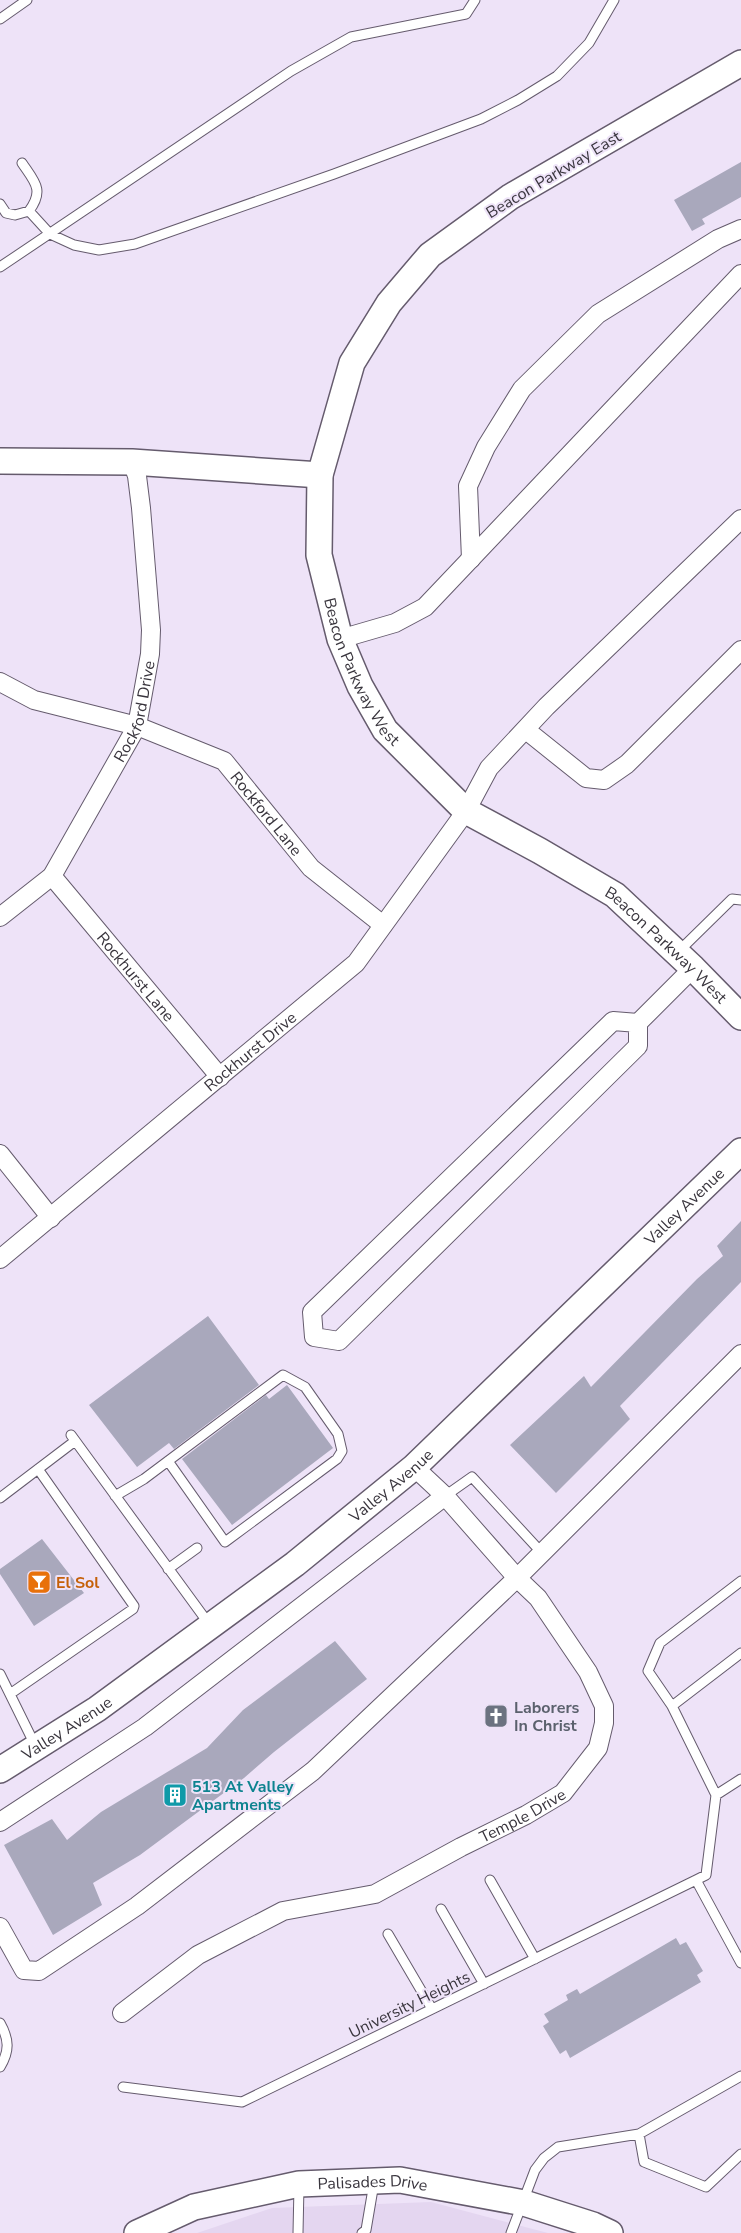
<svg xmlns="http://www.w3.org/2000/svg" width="741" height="2233" font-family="'Nunito Sans',sans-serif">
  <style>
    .built { fill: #e4d6f0 }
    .building { fill: #a9a8bc }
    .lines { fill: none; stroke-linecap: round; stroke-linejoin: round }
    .lane-casing { stroke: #655b6d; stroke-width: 11 }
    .street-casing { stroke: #655b6d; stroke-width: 20 }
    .secondary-casing { stroke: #655b6d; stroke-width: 28 }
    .lane { stroke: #fff; stroke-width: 9 }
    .street { stroke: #fff; stroke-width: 18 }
    .secondary { stroke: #fff; stroke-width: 25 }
    .labels { text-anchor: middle; stroke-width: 4; stroke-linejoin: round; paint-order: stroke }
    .street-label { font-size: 16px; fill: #39353d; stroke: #eee3f8 }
    .food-label { font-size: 16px; font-weight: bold; fill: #c56008; stroke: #eee3f8; text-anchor: start }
    .worship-label { font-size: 16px; font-weight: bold; fill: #5b616d; stroke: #eee3f8; text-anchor: start }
    .culture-label { font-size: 16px; font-weight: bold; fill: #0d838f; stroke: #eee3f8; text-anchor: start }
  </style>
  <rect width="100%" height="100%" fill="#eee3f8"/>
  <path class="built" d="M431,2202L548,2233H197L272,2208Z"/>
  <path class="building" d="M741,162V197L702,219L705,224L692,231L674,200Z
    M741,1221V1282L620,1406L630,1419L556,1493L510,1445L584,1376L591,1387L697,1279L723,1256L717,1246Z
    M208,1316L259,1385L174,1449L169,1443L137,1467L89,1405Z
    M287,1385L333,1448L232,1525L182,1459L266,1395L269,1399Z
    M42,1539L84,1593L34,1626L0,1574V1569Z
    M335,1641L367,1679L274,1752L244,1778L140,1855L93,1883L102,1905L53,1935L4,1845L52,1819L67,1840L101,1812L207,1748L243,1710Z
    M676,1938L680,1945L686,1942L703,1971L697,1975L701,1982L570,2058L566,2050L560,2054L543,2026L549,2022L544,2014L568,2000L566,1995L577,1989L580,1994Z"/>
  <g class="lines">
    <g class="lane-casing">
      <path id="lane" d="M0,19L27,0
        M22,163C34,181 45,190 29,211
        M0,204L6,213L15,215L29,211L50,234L74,245L99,250L135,244L334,174L481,119L518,100L557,76L589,43L614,0
        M0,267L291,71L351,37L466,14L475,0
        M679,951L732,899L741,900
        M71,1435L209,1624
        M115,1496L144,1479L283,1375L305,1387L338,1434L342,1451L337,1459L225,1542L168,1461
        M445,1496L472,1477L542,1553
        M0,1498L75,1441
        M168,1569L197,1548
        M741,1581L660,1643L648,1671L672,1706L716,1795L741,1779
        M0,1674L35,1745
        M10,1694L133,1609L134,1606L38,1469
        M672,1706L741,1653
        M490,1880L535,1959
        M696,1880L741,1963
        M441,1909L484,1984
        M388,1934L432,2009
        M0,2023C9,2039 10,2051 0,2067
        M123,2087L242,2102L696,1880L706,1875L716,1795
        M639,2134L644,2162L706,2187L741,2154
        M298,2233L299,2186
        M362,2233L366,2230L374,2183
        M511,2233L535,2170L544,2158L558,2147L639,2134L741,2076"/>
    </g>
    <g class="street-casing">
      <g id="street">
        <path d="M471,559L468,486L486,447L522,389L598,314L718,239L741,229"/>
        <path d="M340,639L395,623L425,607L741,274"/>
        <path id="s1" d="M0,682L34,700L137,726L224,761L311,868L383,925"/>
        <path d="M526,730L586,778L604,780L627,764L741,650"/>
        <path id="s2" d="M52,876L220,1077"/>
        <path id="s3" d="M0,917L52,876L137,726L150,654L151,630L141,508L137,476L132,462"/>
        <path d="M613,1021L638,1023V1046L339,1341L314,1337L312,1312Z"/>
        <path d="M638,1023L693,968"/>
        <path d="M0,1154L51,1218"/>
        <path id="s4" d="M0,1259L356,963L466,811L489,768L546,707L741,519"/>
        <path d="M0,1822L145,1727L445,1496"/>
        <path d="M0,1927L24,1970L39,1971L137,1906L313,1771L517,1578L741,1354"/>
        <path id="s5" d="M122,2013L198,1955L283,1911L375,1894L461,1847L526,1815L563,1793L598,1748L604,1723V1706L588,1672L538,1598L517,1578L445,1496L414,1467"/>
      </g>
    </g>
    <g class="secondary-casing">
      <g id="secondary">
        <path id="s6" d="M741,63L510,197L430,255L389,303L352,363L320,475L319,555L340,639L360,686L385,730L466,811L540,851L615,895L693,968L741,1017"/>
        <path d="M0,461L132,462L320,475"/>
        <path id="s7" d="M0,1770L97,1709L295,1564L414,1467L741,1151"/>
        <path id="s8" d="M137,2233L194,2207L299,2184L400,2180L524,2203L593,2225L610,2233"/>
      </g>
    </g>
    <use href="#lane" class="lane"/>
    <use href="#street" class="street"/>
    <use href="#secondary" class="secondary"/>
  </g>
  <defs>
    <g id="bar-square" transform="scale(1.25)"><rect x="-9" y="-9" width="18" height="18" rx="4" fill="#e8710a" stroke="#eee3f8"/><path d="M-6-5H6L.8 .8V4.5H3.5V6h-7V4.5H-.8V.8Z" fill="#fff"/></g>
    <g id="church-square" transform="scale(1.25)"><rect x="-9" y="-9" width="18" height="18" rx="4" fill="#6b7280" stroke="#eee3f8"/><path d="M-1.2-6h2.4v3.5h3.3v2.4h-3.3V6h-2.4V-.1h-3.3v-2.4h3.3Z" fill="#fff"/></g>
    <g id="building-square" transform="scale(1.25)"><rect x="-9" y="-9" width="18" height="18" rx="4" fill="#0f9aa8" stroke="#eee3f8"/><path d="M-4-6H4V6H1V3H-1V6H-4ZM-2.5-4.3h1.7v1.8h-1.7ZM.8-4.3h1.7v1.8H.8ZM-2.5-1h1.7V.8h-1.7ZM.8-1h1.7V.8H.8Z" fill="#fff"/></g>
  </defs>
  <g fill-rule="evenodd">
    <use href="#bar-square" x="39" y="1582"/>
    <use href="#church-square" x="496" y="1716"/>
    <use href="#building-square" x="175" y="1795"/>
  </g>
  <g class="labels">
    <g class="street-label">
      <text transform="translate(553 174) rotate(-31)" y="6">Beacon Parkway East</text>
      <text dy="6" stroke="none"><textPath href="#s6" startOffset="821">Beacon Parkway West</textPath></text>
      <text dy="6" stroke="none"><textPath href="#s3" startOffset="252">Rockford Drive</textPath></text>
      <text dy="6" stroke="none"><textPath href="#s1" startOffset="306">Rockford Lane</textPath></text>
      <text dy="6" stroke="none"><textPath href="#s6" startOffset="1241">Beacon Parkway West</textPath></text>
      <text dy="6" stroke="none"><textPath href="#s2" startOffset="131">Rockhurst Lane</textPath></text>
      <text dy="6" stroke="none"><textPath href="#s4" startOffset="325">Rockhurst Drive</textPath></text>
      <text dy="6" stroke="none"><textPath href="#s7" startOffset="889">Valley Avenue</textPath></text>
      <text dy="6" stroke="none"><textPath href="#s7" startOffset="484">Valley Avenue</textPath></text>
      <text dy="6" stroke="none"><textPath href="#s7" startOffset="79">Valley Avenue</textPath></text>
      <text dy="6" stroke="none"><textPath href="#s5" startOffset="452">Temple Drive</textPath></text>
      <text transform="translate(409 2004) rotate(-26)" y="6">University Heights</text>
      <text dy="6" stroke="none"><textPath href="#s8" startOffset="244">Palisades Drive</textPath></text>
    </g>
    <g class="food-label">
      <text x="56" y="1588">El Sol</text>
    </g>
    <g class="worship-label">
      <text x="514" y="1713">Laborers<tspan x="514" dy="18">In Christ</tspan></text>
    </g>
    <g class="culture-label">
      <text x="192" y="1792">513 At Valley<tspan x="192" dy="18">Apartments</tspan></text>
    </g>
  </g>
</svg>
